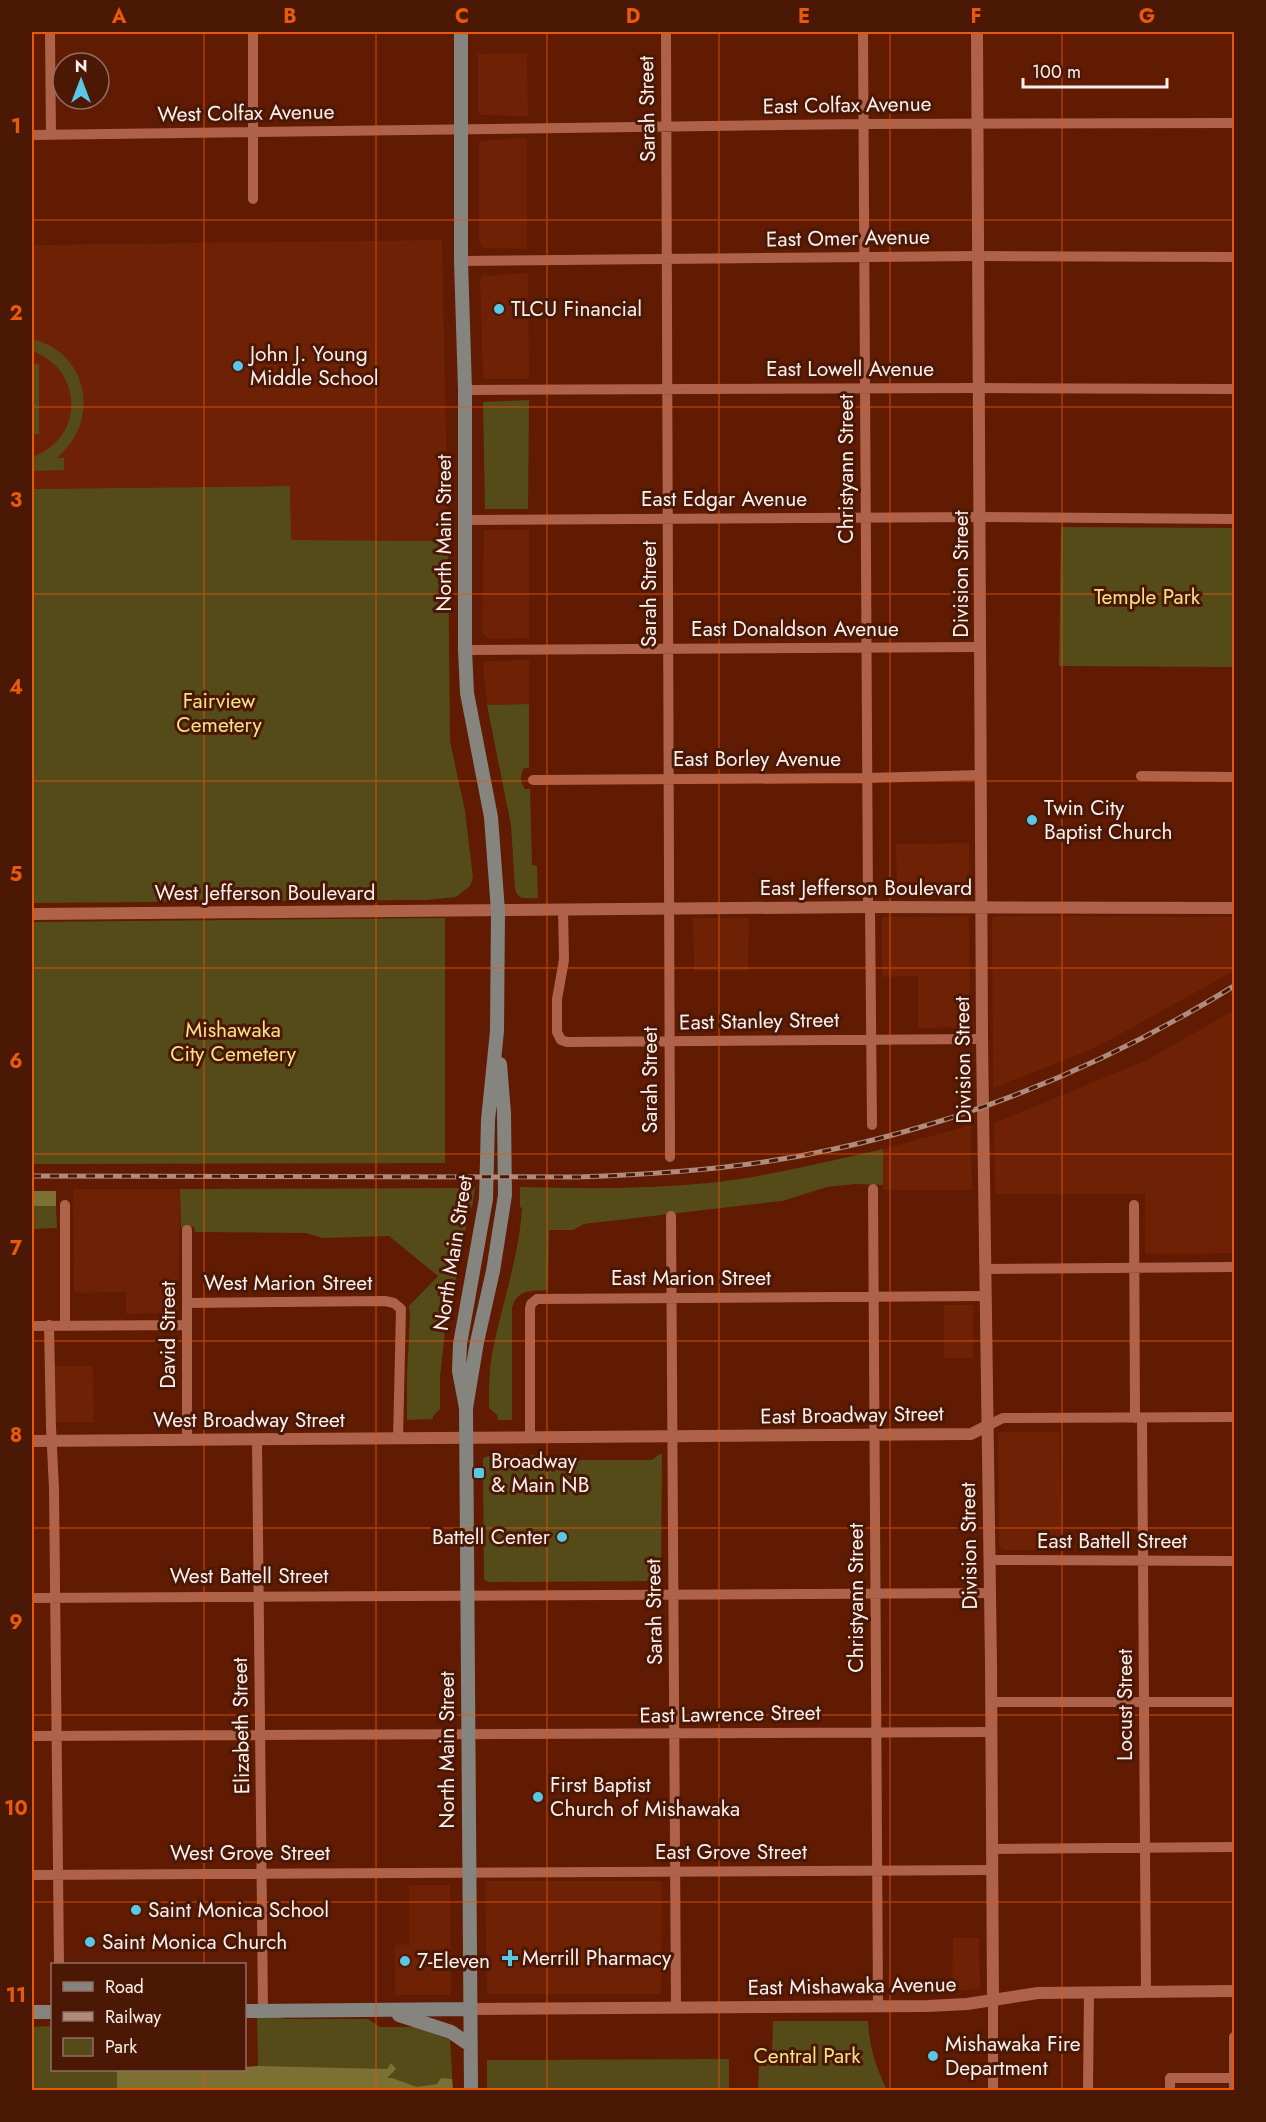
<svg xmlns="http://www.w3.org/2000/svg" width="1266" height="2122" font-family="Jost,sans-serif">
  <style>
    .built { fill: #6e2104 }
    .green { fill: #554b19 }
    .forest { fill: #7c7033 }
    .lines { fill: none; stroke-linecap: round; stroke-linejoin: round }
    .minor { stroke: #ae624a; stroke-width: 10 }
    .tertiary { stroke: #ae624a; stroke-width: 12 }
    .secondary { stroke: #85847e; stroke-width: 14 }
    .rail-casing { stroke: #b08b7d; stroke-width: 5 }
    .rail { stroke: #4c1806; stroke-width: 3; stroke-dasharray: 9; stroke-linecap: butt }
    .grid { fill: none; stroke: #e8590c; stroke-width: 1.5; stroke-opacity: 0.55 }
    .poi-dot { fill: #5ac8e5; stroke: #4c1806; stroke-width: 2 }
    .labels { text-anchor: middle; stroke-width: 6; stroke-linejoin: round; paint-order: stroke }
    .street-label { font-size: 21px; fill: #f9f0ed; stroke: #4c1806 }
    .poi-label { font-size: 21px; fill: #f9f0ed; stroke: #4c1806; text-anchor: start }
    .park-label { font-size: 21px; fill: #f4e288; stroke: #4c1806 }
    .neatline { fill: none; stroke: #e8590c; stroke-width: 2 }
    .grid-label { font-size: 20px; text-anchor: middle; font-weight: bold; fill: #e8590c }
  </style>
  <rect width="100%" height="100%" fill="#601b02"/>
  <path class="built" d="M527,53L528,116L480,115L478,112V54Z
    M527,138V249L482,248L479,241V141Z
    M442,240L448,541L290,540V486L32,489V245Z
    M528,273L529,379H484L483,378L480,280L482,276Z
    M484,530H529V638L489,639L482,633Z
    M529,660V704L487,705L483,664L486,661Z
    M969,843V893L897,895L896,844Z
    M969,916L970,1027L918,1028V976L882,977V917Z
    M995,916L1234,917V971L1117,1036L1086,1052L993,1088L992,918Z
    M693,918H749L748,971H694Z
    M1234,1010V1253L1145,1254V1194H995L994,1123L1147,1060Z
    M971,1125L972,1190H883V1149Z
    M73,1189H180L178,1310L175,1313L126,1314V1292L74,1293Z
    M944,1305H973V1358H944Z
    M55,1366H93L94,1422H56Z
    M998,1432H1059L1062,1550H1003L999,1546Z
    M485,1881H662L661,1994H487Z
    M409,1885H450L451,1991L449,1995H395V1945L409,1944Z
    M953,1938H979L980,1988L952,1992Z"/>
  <path class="green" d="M32,339C89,353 101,421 57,458H64V470L32,471V457C85,439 84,369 32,351Z
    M32,364H39V434H32Z
    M529,400L528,509H485L483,402Z
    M290,486L291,540L448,541L450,741L465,811L473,878L470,886L456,897L426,900L32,903V489Z
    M1061,527L1234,528V667L1059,666Z
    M529,704V768H524C520,775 520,783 525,789H530L532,865L537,866L538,898C528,898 518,901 515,889L511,825L487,705Z
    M445,918V1163L32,1164V922Z
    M883,1149V1185L855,1184L827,1187L782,1201L584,1224L573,1230H549L548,1290C532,1291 517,1289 512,1308V1420H498L497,1415L489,1408C489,1387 489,1365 494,1344C504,1298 519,1255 522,1208L520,1207V1187C583,1189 645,1189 708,1183C767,1177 825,1162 883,1149Z
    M475,1188L472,1207L470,1208L445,1332L440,1376V1409L433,1416V1419L407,1420V1376L410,1315L409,1306L438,1276L389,1236L322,1238L306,1233L195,1232L194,1227L181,1228L180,1189Z
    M32,1206H56L57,1228L32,1229Z
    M660,1454H662L661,1581L488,1582L484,1579L483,1458L488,1456L549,1455L553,1460H652Z
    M257,2016H275L284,2019H368L380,2027H416L450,2040L453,2090H32V2027L52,2026V2070H244L245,2067L258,2066Z
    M773,2021H868C869,2047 876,2067 887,2090H487V2060L729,2059V2089H758L759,2066H767V2058L772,2057Z"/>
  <path class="forest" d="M32,1191H56V1206H32Z
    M391,2063L396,2069L387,2078H392L417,2087L437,2084L441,2078L452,2079L453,2090H117V2070H244L245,2067L258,2066L387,2069Z"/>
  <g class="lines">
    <path class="minor" d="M50,32L51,135
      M253,32V199
      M666,32L670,1157
      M863,32L868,907
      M32,135L864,124L1234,123
      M461,261L978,256L1234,257
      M465,390L979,388L1234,389
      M465,520L980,517L1234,519
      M465,650L981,647
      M1141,776L1234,777
      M533,780L867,778L981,775
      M870,907L872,1125
      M563,910L564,960L557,999V1032L561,1040L567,1042L982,1039
      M873,1189L878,2006
      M65,1205V1325
      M1134,1205L1135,1418
      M671,1216L676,2008
      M187,1230V1440
      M986,1269L1234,1267
      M187,1303L385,1301L394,1303L401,1309L398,1439
      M49,1325L51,1427L54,1489L59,1964
      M32,1326L186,1325
      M1142,1418L1146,1992
      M987,1426L1003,1418L1234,1417
      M530,1438V1309L531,1304L537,1299L986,1296
      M257,1440L263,2011
      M989,1560L1234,1561
      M32,1598L990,1593
      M991,1702H1234
      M32,1736L991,1732
      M992,1849L1234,1847
      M32,1875L992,1870
      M993,2000V2088
      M1088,2090L1089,1992
      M1170,2090V2078H1234
      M1234,2090V2037"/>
    <path class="tertiary" d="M977,32L982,1039L991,1663L993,2000
      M32,914L868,907L1234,908
      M32,1441L971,1434L987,1426
      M470,2009L928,2006L967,2004L1038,1993L1234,1991"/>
    <path class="secondary" d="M461,32V261L465,390V650L467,693L491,817L498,911L497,1031L488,1120L486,1199L460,1344L459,1371L466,1408
      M244,2011L470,2009
      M32,2012H52
      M399,2015L451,2032L470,2045
      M471,2090L466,1408L477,1342L493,1271L505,1195L504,1113L500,1064"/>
    <g class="rail-casing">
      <path id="rail" d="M32,1176L578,1177C641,1175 703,1171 764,1162C932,1136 1090,1075 1234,986"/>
    </g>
    <use href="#rail" class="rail"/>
  </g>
  <path class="grid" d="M204,32V1964M376,32V2090M547,32V2090M719,32V2090M890,32V2090M1062,32V2090M32,220H1234M32,407H1234M32,594H1234M32,781H1234M32,968H1234M32,1154H1234M32,1341H1234M32,1528H1234M32,1715H1234M32,1902H1234M204,2070V2090"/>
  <g class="poi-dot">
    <circle cx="499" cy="309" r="6"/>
    <circle cx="238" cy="366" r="6"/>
    <circle cx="1032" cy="820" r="6"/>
    <rect x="473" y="1467" width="12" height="12" rx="3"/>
    <circle cx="562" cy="1537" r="6"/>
    <circle cx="538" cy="1797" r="6"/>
    <circle cx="136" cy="1910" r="6"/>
    <circle cx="90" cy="1942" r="6"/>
    <path d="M507 1949h6v6h6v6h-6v6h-6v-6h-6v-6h6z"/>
    <circle cx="405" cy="1961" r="6"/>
    <circle cx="933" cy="2056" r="6"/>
  </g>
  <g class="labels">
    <g class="street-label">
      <text transform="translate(847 105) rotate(-1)" y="7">East Colfax Avenue</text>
      <text transform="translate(647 109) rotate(-91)" y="7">Sarah Street</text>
      <text transform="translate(246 113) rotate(-1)" y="7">West Colfax Avenue</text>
      <text transform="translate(848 238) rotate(-1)" y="7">East Omer Avenue</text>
      <text x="850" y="376">East Lowell Avenue</text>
      <text transform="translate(846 469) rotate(-90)" y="7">Christyann Street</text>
      <text x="724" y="506">East Edgar Avenue</text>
      <text transform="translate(444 533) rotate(-90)" y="7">North Main Street</text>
      <text transform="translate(961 574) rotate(-90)" y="7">Division Street</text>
      <text transform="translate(649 594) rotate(-90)" y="7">Sarah Street</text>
      <text x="795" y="636">East Donaldson Avenue</text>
      <text x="757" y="766">East Borley Avenue</text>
      <text x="866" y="895">East Jefferson Boulevard</text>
      <text x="265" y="900">West Jefferson Boulevard</text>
      <text transform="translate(759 1021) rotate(-1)" y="7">East Stanley Street</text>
      <text transform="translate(963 1060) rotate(-91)" y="7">Division Street</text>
      <text transform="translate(650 1080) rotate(-90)" y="7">Sarah Street</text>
      <text transform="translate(453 1253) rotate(-81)" y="7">North Main Street</text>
      <text x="691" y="1285">East Marion Street</text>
      <text x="288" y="1290">West Marion Street</text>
      <text transform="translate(168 1335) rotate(-90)" y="7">David Street</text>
      <text transform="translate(852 1415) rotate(-1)" y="7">East Broadway Street</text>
      <text x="249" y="1427">West Broadway Street</text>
      <text x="1112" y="1548">East Battell Street</text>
      <text transform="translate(969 1546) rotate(-91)" y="7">Division Street</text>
      <text x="249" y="1583">West Battell Street</text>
      <text transform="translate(856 1598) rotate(-90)" y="7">Christyann Street</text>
      <text transform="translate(654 1612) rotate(-91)" y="7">Sarah Street</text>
      <text transform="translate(1125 1705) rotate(-90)" y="7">Locust Street</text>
      <text transform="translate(730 1714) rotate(-1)" y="7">East Lawrence Street</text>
      <text transform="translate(241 1726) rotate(-91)" y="7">Elizabeth Street</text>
      <text transform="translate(447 1750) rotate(-90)" y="7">North Main Street</text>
      <text x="731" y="1859">East Grove Street</text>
      <text x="250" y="1860">West Grove Street</text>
      <text transform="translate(852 1986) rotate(-1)" y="7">East Mishawaka Avenue</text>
    </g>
    <g class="poi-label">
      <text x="511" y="316">TLCU Financial</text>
      <text x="250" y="361">John J. Young<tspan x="250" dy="24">Middle School</tspan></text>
      <text x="1044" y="815">Twin City<tspan x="1044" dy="24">Baptist Church</tspan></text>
      <text x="491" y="1468">Broadway<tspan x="491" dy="24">&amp; Main NB</tspan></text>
      <text x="550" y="1544" text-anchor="end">Battell Center</text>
      <text x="550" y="1792">First Baptist<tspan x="550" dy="24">Church of Mishawaka</tspan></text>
      <text x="148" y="1917">Saint Monica School</text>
      <text x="102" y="1949">Saint Monica Church</text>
      <text x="522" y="1965">Merrill Pharmacy</text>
      <text x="417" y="1968">7-Eleven</text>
      <text x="945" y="2051">Mishawaka Fire<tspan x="945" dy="24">Department</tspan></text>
    </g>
    <g class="park-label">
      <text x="1147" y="604">Temple Park</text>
      <text x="219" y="708">Fairview<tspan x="219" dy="24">Cemetery</tspan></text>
      <text x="233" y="1037">Mishawaka<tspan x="233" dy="24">City Cemetery</tspan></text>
      <text x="807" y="2063">Central Park</text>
    </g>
  </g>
  <rect width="1266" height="2122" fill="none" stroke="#4c1806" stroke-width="66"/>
  <rect x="51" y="1963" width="195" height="108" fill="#4c1806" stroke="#916e62" stroke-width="1.5"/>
  <rect x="63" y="1982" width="30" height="9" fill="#85847e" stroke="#916e62" stroke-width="1.5"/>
  <text x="105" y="1993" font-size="18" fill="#f9f0ed">Road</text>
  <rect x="63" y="2012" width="30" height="9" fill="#b08b7d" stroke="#916e62" stroke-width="1.5"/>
  <text x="105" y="2023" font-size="18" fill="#f9f0ed">Railway</text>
  <rect x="63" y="2038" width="30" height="18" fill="#554b19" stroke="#916e62" stroke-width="1.5"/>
  <text x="105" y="2053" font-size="18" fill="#f9f0ed">Park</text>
  <g transform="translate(81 81)"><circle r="28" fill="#4c1806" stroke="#916e62" stroke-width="1.5"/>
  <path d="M0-4.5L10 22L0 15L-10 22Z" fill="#5ac8e5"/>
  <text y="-9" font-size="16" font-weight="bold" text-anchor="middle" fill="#f9f0ed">N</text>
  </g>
  <path d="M1023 78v9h144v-9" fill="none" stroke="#f9f0ed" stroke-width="3"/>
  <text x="1032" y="78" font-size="18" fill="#f9f0ed" stroke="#4c1806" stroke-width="4.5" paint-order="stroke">100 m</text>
  <rect x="33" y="33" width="1200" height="2056" class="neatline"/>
  <g class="grid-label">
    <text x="119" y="23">A</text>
    <text x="290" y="23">B</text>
    <text x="462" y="23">C</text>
    <text x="633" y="23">D</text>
    <text x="804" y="23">E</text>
    <text x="976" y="23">F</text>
    <text x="1147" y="23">G</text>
    <text x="16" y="133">1</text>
    <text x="16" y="320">2</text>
    <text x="16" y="507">3</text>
    <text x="16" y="694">4</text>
    <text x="16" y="881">5</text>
    <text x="16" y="1068">6</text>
    <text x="16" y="1255">7</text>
    <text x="16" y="1442">8</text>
    <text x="16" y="1629">9</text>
    <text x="16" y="1815">10</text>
    <text x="16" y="2002">11</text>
  </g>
</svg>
